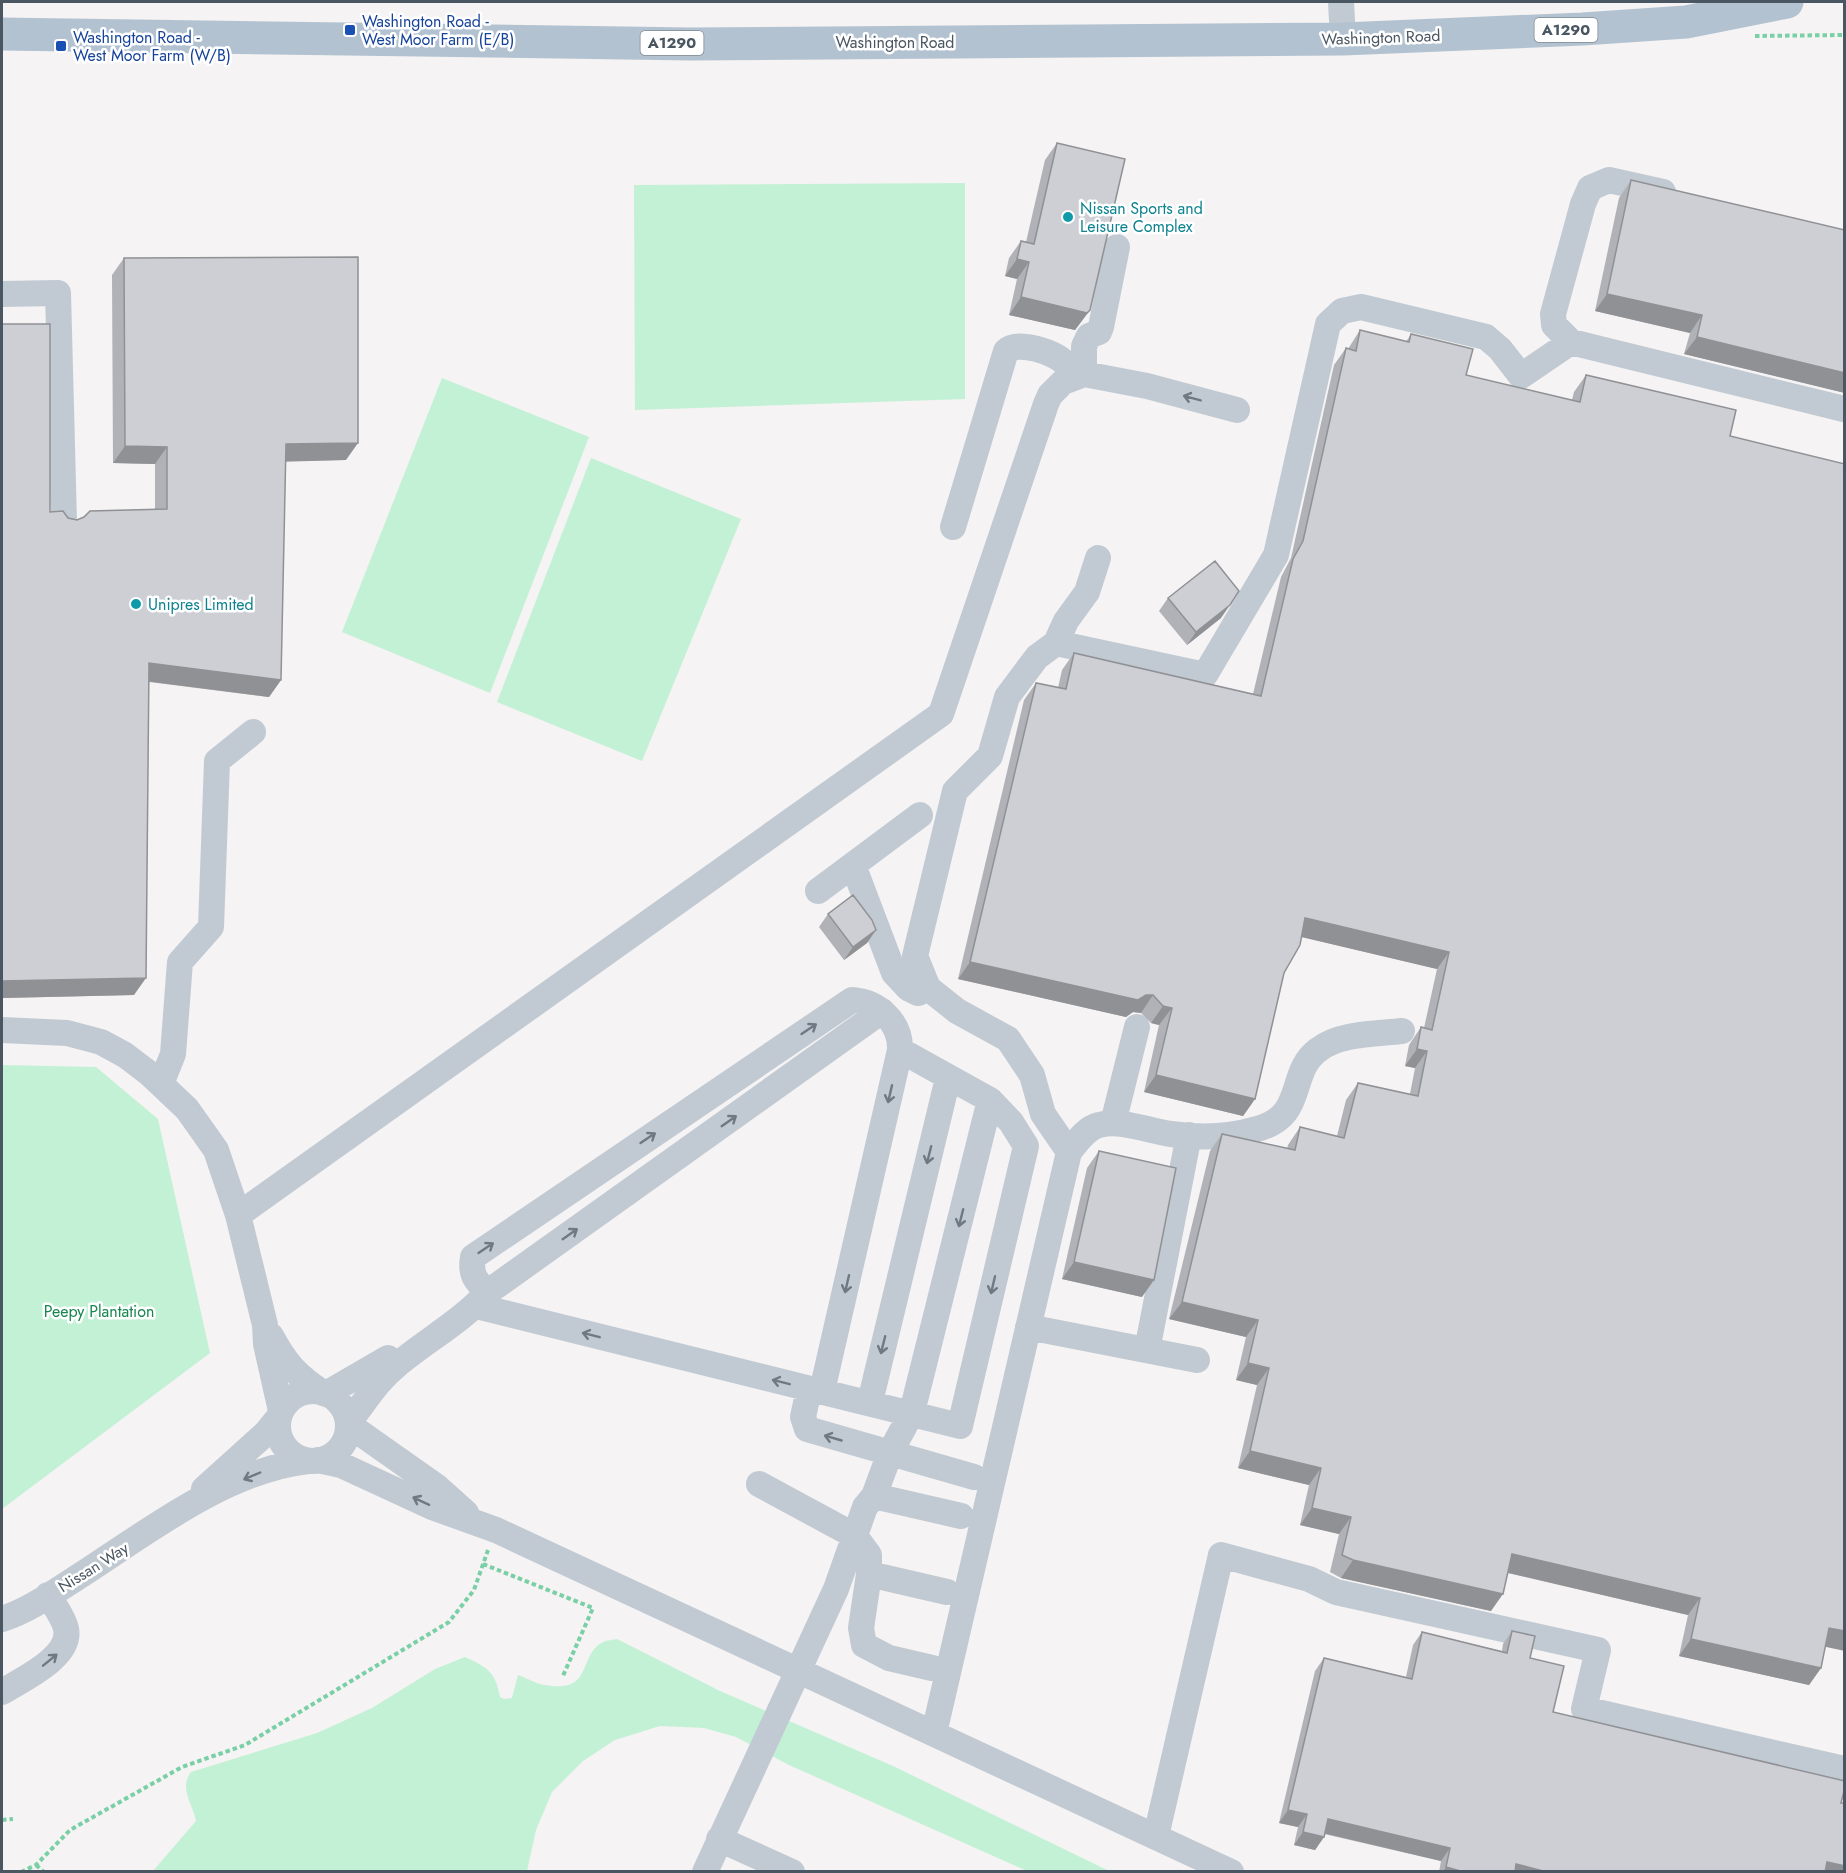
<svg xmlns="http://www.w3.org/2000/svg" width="1846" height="1873" font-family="Jost,sans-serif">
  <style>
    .green { fill: #c3f1d5 }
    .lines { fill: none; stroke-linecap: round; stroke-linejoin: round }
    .path { stroke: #7ad0a6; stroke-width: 4; stroke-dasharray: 4.5 3; stroke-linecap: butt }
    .minor { stroke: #c1cad2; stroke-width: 26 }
    .major { stroke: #b3c2d1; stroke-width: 33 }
    .wall { fill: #b0b2b7 }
    .shaded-wall { fill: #909195 }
    .building { fill: #cdcfd5; stroke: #909195; stroke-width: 1.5 }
    .oneway { stroke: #6e7983 }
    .transit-dot { fill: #1a4fb4; stroke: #fff; stroke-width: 2 }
    .culture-dot { fill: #0f9aa8; stroke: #fff; stroke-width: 2 }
    .labels { text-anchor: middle; stroke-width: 5; stroke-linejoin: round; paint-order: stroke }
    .shield { fill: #fff; stroke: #808990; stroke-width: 1.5 }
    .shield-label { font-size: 15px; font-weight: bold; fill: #4a5661 }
    .transit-label { font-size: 16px; fill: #164399; stroke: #fff; text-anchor: start }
    .street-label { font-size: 16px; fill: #4a5661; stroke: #fff }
    .culture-label { font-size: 16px; fill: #0d838f; stroke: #fff; text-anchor: start }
    .park-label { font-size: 16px; fill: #17864f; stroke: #fff }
  </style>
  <rect width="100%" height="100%" fill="#f5f3f3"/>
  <path class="green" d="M965,183V399L635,410L634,185Z
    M442,378L589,437L490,693L342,632Z
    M591,458L741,519L642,761L497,702Z
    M2,1065L96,1067L158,1119L210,1353L2,1509Z
    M617,1639L720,1691L893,1766L1109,1871H1027L789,1765L736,1737L704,1728L660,1726L615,1740L583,1761L552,1792L536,1830L527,1871L152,1872L196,1821C192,1802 179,1789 191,1772L317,1733L372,1708L435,1669L465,1657C488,1668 495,1671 500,1697L504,1699L512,1698L518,1675C527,1678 536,1684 545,1685C594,1694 577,1656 603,1642C607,1640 613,1640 617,1639Z"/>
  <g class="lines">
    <path class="path" d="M1755,36L1844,35
      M483,1564L593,1608L562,1678
      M2,1820L13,1819
      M36,1865L44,1872
      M21,1872L36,1865L70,1830L182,1767L245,1745L449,1622L474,1590L488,1550"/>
    <path class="minor" d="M1341,2L1343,39
      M2,294L58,293L64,522
      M1571,342L1554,325L1553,314L1583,204L1590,188L1609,180L1663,192
      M1084,374V346L1089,336L1099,332L1101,327L1117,247
      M953,527L1006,351C1018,340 1055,352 1066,364C1069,368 1071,373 1073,377
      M1056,643L1066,621L1087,592L1098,558
      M853,865L894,973L908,988L918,993L928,988
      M818,891L920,815
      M2,1030L67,1033L101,1042L125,1055L150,1074L187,1109L216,1150L238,1215L265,1325L266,1344L281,1411
      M161,1084L173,1054L180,962L211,927L217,761L253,732
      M1113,1123L1137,1027
      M1069,1152C1077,1142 1086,1128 1099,1125C1122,1119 1148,1131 1171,1134C1199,1138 1230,1137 1257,1129C1307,1116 1287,1073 1318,1050C1340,1033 1376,1034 1402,1031
      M238,1215L941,714L1046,404L1050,395L1063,382L1084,374L1147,386L1237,410
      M488,1292C475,1281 470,1274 473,1257L852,1000C879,1002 901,1023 900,1050L822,1391
      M476,1306L960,1426L1026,1146L1011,1122L990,1100L900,1050
      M1028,1327L1197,1360
      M271,1336C286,1364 297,1376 323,1393
      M1147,1350L1189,1135
      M809,1389L803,1417L807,1429L974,1477
      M278 1426a35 35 0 1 1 70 0a35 35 0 1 1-70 0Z
      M326,1394L388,1358
      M870,1402L948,1078
      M349,1422C365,1402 377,1381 397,1365C427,1340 462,1321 488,1292L882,1011
      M349,1425L437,1487L466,1513
      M318,1460L341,1465L432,1507L496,1530L1231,1872
      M759,1484L855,1536L869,1555V1574L861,1628L864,1645L889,1658L932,1668
      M204,1489L266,1433L279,1417
      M874,1496L961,1516
      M869,1574L947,1592
      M2,1619C30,1610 56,1591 81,1575C149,1531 227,1470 308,1461
      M2,1692C21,1680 72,1657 66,1629C64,1618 54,1605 48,1595
      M934,1733L1069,1152L1043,1114L1032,1075L1008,1039L957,1011L928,988L915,956L955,791L990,756L1007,697L1037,657L1056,643L1205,675L1276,555L1328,324L1342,311L1361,307L1486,337L1500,349L1521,376L1571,342L1844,409
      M1156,1836L1221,1555L1309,1579L1336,1592L1598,1650L1584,1709L1844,1769
      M719,1839L792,1872
      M705,1872L836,1589L865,1507L874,1496L890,1453L912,1412L990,1100"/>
    <path class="major" d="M2,34L691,44L1343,39L1583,29L1686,22L1787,2"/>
  </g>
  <path class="wall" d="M1057,143L1090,310L1075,330L1009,315L1017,279L1005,276L1009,258L1021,241L1026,242L1045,160Z
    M1631,180L1845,230V393L1684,354L1690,333L1595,311L1619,198Z
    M124,258L346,460L285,461L281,680L269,697L149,682L134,995L2,998V324L50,512L77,520L84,517L155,509V464L113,463L112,275Z
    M1360,330L1406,342L1411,334L1466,375L1572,400L1574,392L1586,375L1730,436L1825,1647L1821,1668L1809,1685L1679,1656L1688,1615L1508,1573L1491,1611L1341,1578L1330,1572L1339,1534L1300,1525L1309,1485L1238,1468L1257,1385L1236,1380L1246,1337L1169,1319L1210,1151L1222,1134L1287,1149L1288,1145L1300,1127L1337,1136L1346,1100L1358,1083L1410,1094L1415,1068L1405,1066L1409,1045L1421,1027L1424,1028L1437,969L1302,937L1284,973L1255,1099L1243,1116L1144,1092L1159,1025L1151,1023L1141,1013L1133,1012L1126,1017L958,979L1024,700L1036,683L1058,688L1062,670L1074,653L1253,694L1281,577L1291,558L1334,365L1346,348L1348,349Z
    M1168,598L1221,618L1187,645L1159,611Z
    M828,914L876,930L867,943L844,960L819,927Z
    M1099,1151L1142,1297L1062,1279L1087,1168Z
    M1512,1631L1530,1658L1553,1712L1841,1803L1845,1872H1439L1441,1861L1324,1834V1837L1315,1850L1294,1845L1298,1827L1279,1823L1315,1671L1324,1658L1406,1677L1413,1645L1422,1632L1502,1651L1503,1644Z"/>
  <path class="shaded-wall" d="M1017,259L1029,262L1017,279L1005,276Z
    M1607,294L1702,315L1690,333L1595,311Z
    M1021,297L1090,310L1075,330L1009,315Z
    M1697,337L1845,373V393L1684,354Z
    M358,443L346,460L274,462L286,444Z
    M125,446L167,447L155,464L113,463Z
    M1230,605L1221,618L1187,645L1196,632Z
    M149,663L281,680L269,697L137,680Z
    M1305,918L1449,952L1437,969L1293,935Z
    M876,930L867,943L844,960L853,947Z
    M970,962L1146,995H1153L1141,1013L1133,1012L1126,1017L958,979Z
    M146,978L134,995L2,998V981Z
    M1163,1006L1172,1008L1159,1025L1151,1023Z
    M1417,1049L1427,1051L1415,1068L1405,1066Z
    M1156,1075L1255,1099L1243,1116L1144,1092Z
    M1074,1262L1154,1280L1142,1297L1062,1279Z
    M1182,1302L1258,1320L1246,1337L1169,1319Z
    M1248,1363L1269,1368L1257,1385L1236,1380Z
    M1250,1451L1321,1468L1309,1485L1238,1468Z
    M1312,1508L1351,1517L1339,1534L1300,1525Z
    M1512,1554L1700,1598L1688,1615L1500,1571Z
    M1353,1560L1503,1594L1491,1611L1341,1578Z
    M1829,1628L1845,1631V1651L1817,1645Z
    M1691,1639L1821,1668L1809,1685L1679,1656Z
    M1288,1810L1307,1814L1298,1827L1279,1823Z
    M1328,1819L1450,1848L1441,1861L1319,1832Z
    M1303,1832L1324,1837L1315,1850L1294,1845Z
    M1827,1862L1845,1866V1872H1820Z
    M1516,1864L1547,1872H1511Z
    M1446,1867L1464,1872H1443Z"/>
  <path class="building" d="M1057,143L1125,159L1090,310L1087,313L1021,297L1029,262L1017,259L1021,241L1034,244Z
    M1631,180L1845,230V373L1697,337L1702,315L1607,294Z
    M358,257V443L286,444L281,680L149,663L146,978L2,981V324H50V512L63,511L68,518L77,520L84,517L90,511L167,509V447L125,446L124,258Z
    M1360,330L1409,342L1411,334L1473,349L1466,375L1580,402L1586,375L1736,410L1730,436L1845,464V1631L1829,1628L1821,1668L1691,1639L1700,1598L1512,1554L1503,1594L1353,1560L1342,1555L1351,1517L1312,1508L1321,1468L1250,1451L1269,1368L1248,1363L1258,1320L1182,1302L1222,1134L1295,1150L1300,1127L1344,1138L1358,1083L1418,1096L1427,1051L1417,1049L1421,1027L1432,1030L1449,952L1305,918L1300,945L1284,973L1255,1099L1156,1075L1172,1008L1163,1006L1153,995H1146L1138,1000L970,962L1036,683L1066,689L1074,653L1261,696L1293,559L1303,541L1346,348L1356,351Z
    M1215,561L1239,591L1230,605L1196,632L1168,598Z
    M853,895L872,920L876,930L853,947L828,914Z
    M1099,1151L1176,1168L1154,1280L1074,1262Z
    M1512,1631L1535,1636L1530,1658L1564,1666L1553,1712L1845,1781V1787L1841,1803H1845V1866L1827,1862L1825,1872H1547L1516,1864L1515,1872H1464L1446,1867L1450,1848L1328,1819L1324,1837L1303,1832L1307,1814L1288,1810L1324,1658L1412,1679L1422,1632L1507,1653Z"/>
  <defs><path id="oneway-shaft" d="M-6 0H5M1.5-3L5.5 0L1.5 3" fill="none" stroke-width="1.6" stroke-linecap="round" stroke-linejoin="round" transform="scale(1.5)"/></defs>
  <g class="oneway">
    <use href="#oneway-shaft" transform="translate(1192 398) rotate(-165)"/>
    <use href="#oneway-shaft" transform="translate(809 1029) rotate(-34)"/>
    <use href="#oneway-shaft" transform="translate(890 1094) rotate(103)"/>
    <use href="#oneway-shaft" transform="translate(729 1121) rotate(-35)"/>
    <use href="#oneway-shaft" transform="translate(648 1138) rotate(-34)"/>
    <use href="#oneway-shaft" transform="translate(929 1155) rotate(104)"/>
    <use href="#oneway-shaft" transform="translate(961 1218) rotate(104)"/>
    <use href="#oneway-shaft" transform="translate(570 1234) rotate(-35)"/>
    <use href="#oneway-shaft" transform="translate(486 1248) rotate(-34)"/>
    <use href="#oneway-shaft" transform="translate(847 1284) rotate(103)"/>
    <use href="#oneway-shaft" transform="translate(993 1285) rotate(103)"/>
    <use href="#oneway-shaft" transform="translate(591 1335) rotate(-166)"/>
    <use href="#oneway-shaft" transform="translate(883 1345) rotate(104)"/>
    <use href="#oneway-shaft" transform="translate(781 1382) rotate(-166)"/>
    <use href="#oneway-shaft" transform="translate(833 1438) rotate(-164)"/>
    <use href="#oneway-shaft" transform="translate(252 1476) rotate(157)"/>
    <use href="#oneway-shaft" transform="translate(421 1501) rotate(-155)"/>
    <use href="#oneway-shaft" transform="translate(50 1660) rotate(-39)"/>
  </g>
  <g class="transit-dot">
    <rect x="344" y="24" width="12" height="12" rx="3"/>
    <rect x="55" y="40" width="12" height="12" rx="3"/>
  </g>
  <g class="culture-dot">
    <circle cx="1068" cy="217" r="6"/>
    <circle cx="136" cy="604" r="6"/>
  </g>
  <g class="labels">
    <g class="shield">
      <rect x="1534.5" y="18" width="63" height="24" rx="4.5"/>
      <rect x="640.5" y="31" width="63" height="24" rx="4.5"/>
    </g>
    <g class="shield-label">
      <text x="1566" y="35">A1290</text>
      <text x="672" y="48">A1290</text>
    </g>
    <g class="transit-label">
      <text x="362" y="27">Washington Road -<tspan x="362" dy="18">West Moor Farm (E/B)</tspan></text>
      <text x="73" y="43">Washington Road -<tspan x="73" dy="18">West Moor Farm (W/B)</tspan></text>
    </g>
    <g class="street-label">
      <text transform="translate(1381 37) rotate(-2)" y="6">Washington Road</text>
      <text x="895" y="48">Washington Road</text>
      <text transform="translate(93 1567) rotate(-32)" y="6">Nissan Way</text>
    </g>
    <g class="culture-label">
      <text x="1080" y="214">Nissan Sports and<tspan x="1080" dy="18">Leisure Complex</tspan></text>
      <text x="148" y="610">Unipres Limited</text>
    </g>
    <g class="park-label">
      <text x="99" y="1317">Peepy Plantation</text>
    </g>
  </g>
  <rect width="1846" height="1873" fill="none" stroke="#4a5661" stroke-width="6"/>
</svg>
